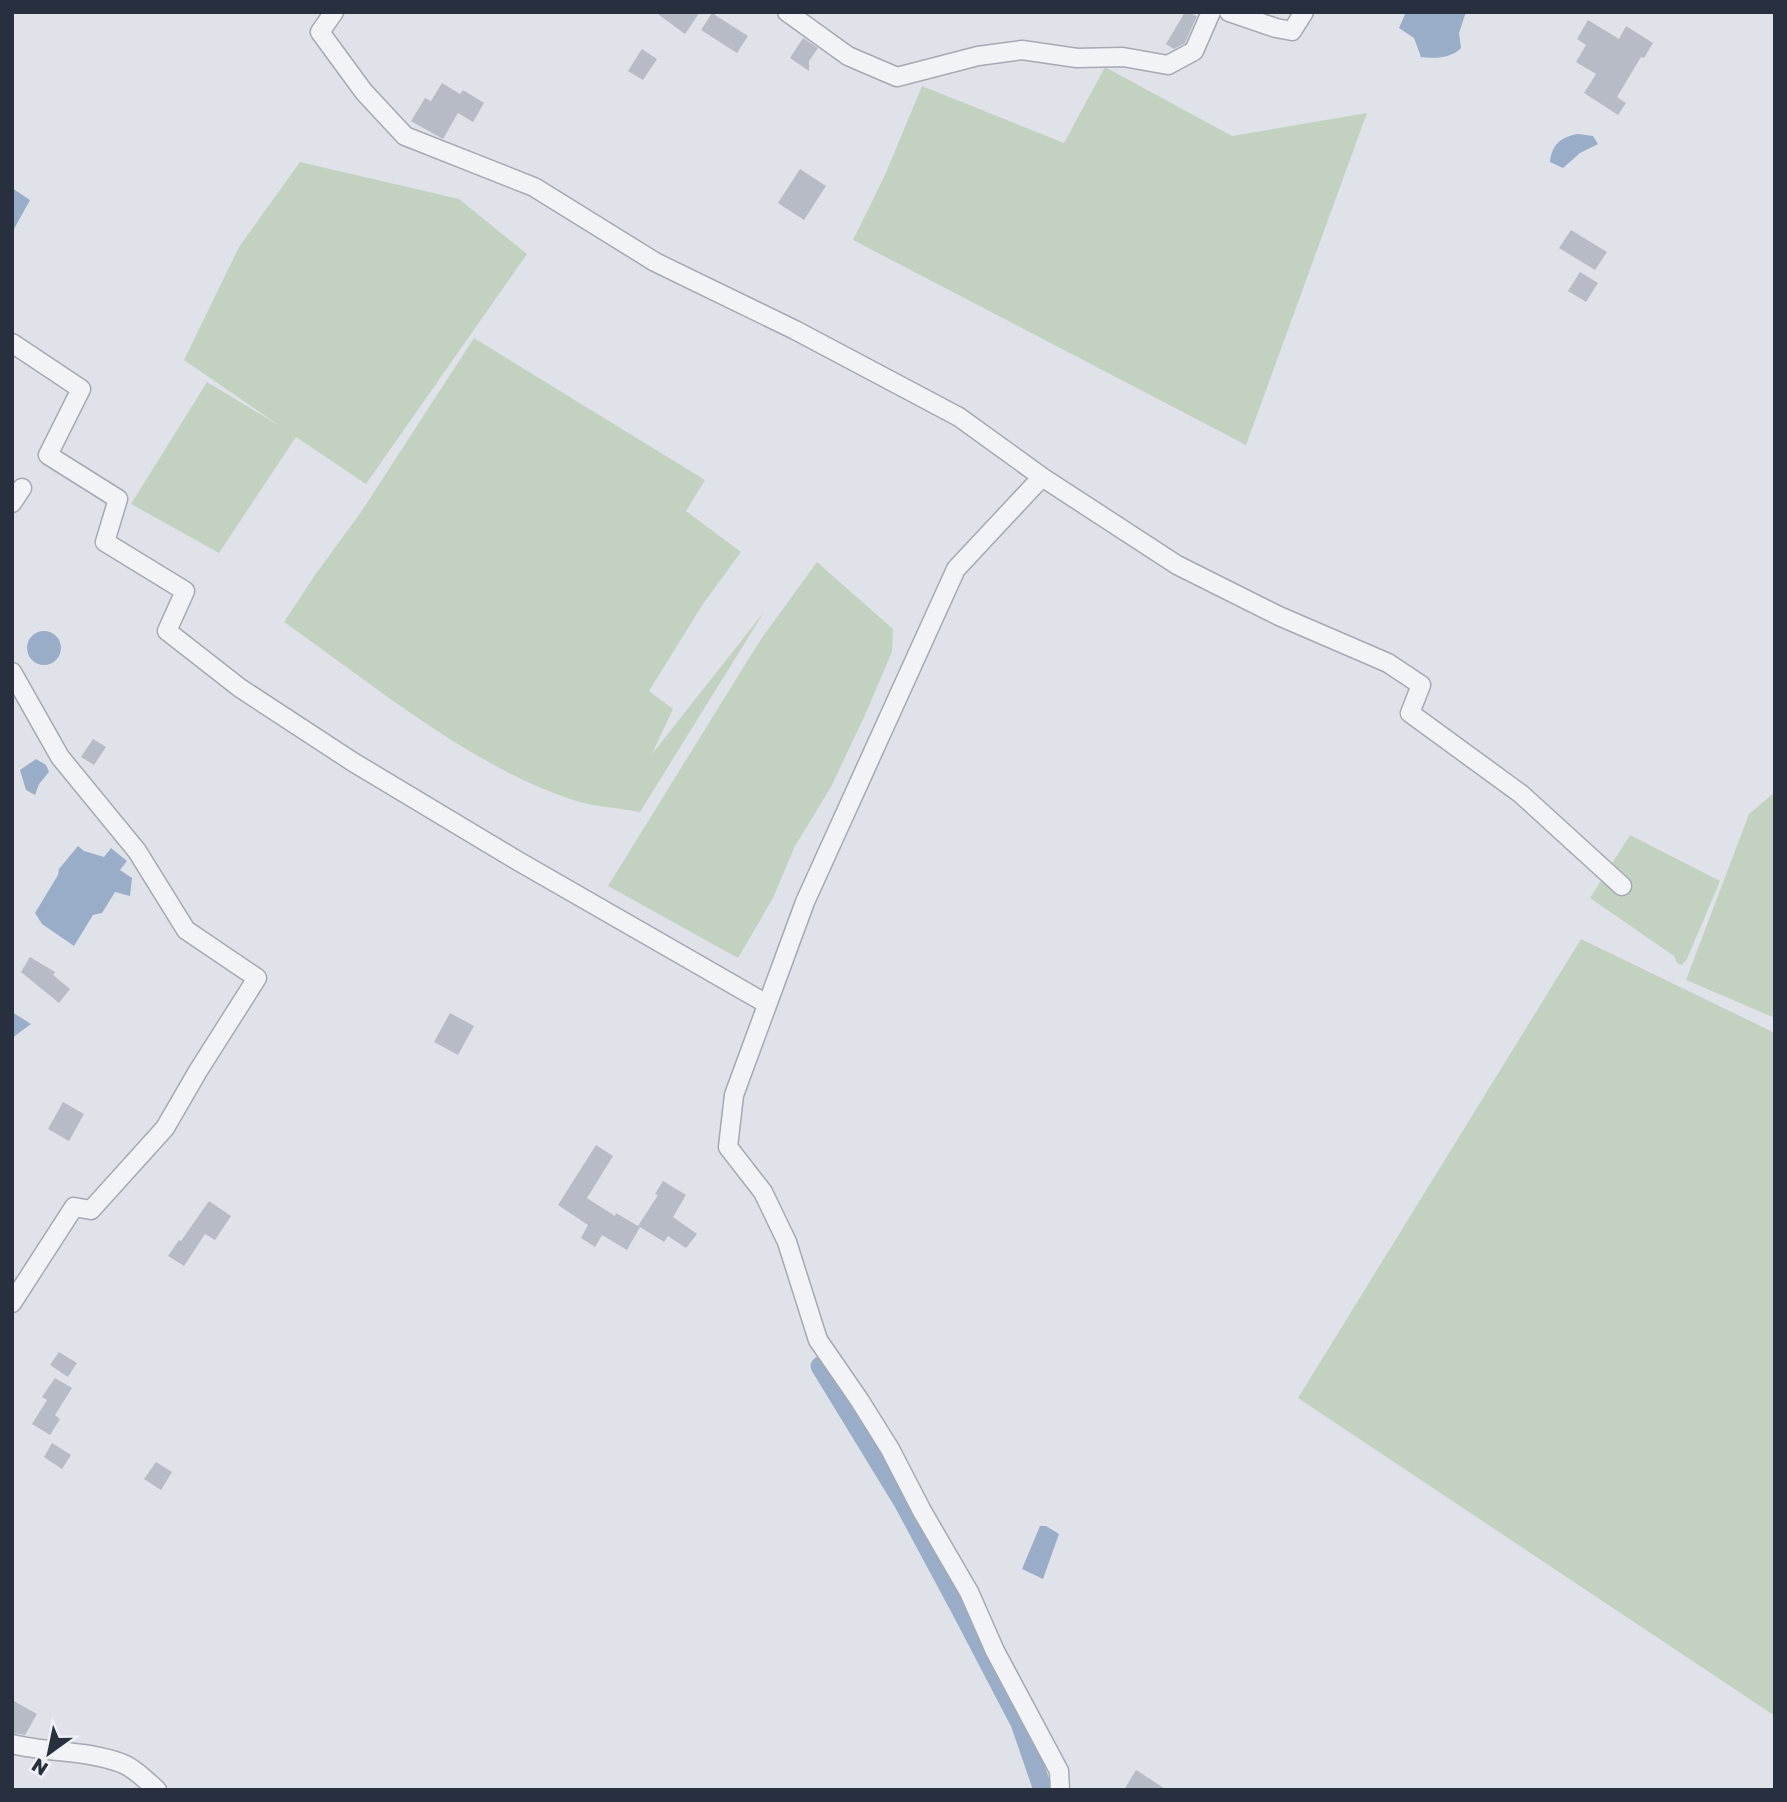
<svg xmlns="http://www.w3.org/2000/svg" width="1787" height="1802" font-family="'Golos Text',sans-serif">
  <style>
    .green { fill: #c3d2c0 }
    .water { fill: #9aadc8 }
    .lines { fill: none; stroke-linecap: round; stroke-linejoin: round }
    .canal { stroke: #9aadc8; stroke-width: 19 }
    .building { fill: #b6bbc5 }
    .street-casing { stroke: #a4a9b2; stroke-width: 21 }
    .street { stroke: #f2f3f7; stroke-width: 18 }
  </style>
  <rect width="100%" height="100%" fill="#dfe2e8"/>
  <path class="green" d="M1105,67L1232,136L1367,113L1246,445L853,240L885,175L922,86L1064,143Z
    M300,162L459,199L527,254L366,484L296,437L219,553L131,504L207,382L280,426L184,360L239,247Z
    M474,338L705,480L686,511L741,552L703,604L649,691L673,709L652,754L764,612L640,812C619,808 596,807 576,801C471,767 374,685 284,622L315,575L361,512Z
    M817,562L893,629L892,652L865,715L831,787L795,846L773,898L738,958L608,886L759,642Z
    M1775,792V1018L1686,980L1749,814Z
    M1630,835L1720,881L1687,959L1682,965L1677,963L1674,956L1590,898Z
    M1581,939L1775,1033V1716L1298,1398Z"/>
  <path class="water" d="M1406,12H1466L1459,33L1461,48C1452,58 1434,59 1421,57L1414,38L1399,28Z
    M1578,134L1593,136L1598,144L1580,153L1563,168L1550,162C1552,144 1561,137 1578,134Z
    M12,188L30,200L14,229L12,228Z
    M27 648a17 17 0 1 1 34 0a17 17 0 1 1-34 0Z
    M36,759L46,765L49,772L39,784L35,795L26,790L20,770Z
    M78,846L84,851L104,857L111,848L127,861L120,870L132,878L130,896L115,892L102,913L93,915L74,946L42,924L35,913L58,875L59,869Z
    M12,1012L31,1024L12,1038Z
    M1040,1526H1046L1059,1534L1043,1579L1022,1569Z"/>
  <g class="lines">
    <path class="canal" d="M820,1366L903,1502L962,1612L1020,1723L1043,1790"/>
  </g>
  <path class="building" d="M655,12H700L685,34Z
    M1185,12L1197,16L1185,43L1174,49L1166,44Z
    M712,13L748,36L737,53L701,30Z
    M1588,20L1619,39L1626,26L1653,43L1644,58L1641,57L1617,97L1626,103L1618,115L1584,93L1596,74L1576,62L1586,45L1577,39Z
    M803,38L818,48L809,61V71L790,58Z
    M642,49L657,59L643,80L628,71Z
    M442,83L460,94L463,90L484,103L473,122L458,113L443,139L411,121L425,98L431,101Z
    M800,169L826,186L804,220L778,203Z
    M1571,230L1607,252L1595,270L1559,248Z
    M1580,272L1598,283L1586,302L1568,291Z
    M93,739L106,747L94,765L81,757Z
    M30,957L55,972L53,975L70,989L59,1003L21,972Z
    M450,1013L474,1026L458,1055L434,1042Z
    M63,1102L84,1114L69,1141L48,1129Z
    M596,1145L613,1156L587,1198L615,1216L616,1213L638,1226L658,1195L655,1194L663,1181L686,1195L673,1217L697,1234L686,1248L668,1236L664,1242L640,1227L627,1250L602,1235L595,1247L581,1238L588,1225L558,1205Z
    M209,1201L231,1216L215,1240L205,1234L184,1266L168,1256L179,1240L181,1241Z
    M59,1352L77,1363L68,1377L50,1365Z
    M55,1378L72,1388L55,1415L60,1419L50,1435L32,1424L47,1400L42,1397Z
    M52,1443L71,1455L62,1469L44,1457Z
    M156,1462L172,1472L161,1490L144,1479Z
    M12,1700L37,1714L25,1735L12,1733Z
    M1136,1770L1167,1790H1124Z"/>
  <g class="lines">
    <g class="street-casing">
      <path id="street" d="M334,12L320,32L364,92L405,136L534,187L655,262L795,330L959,417L1042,477L1177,565L1279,616L1388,663L1421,685L1410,713L1521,794L1622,886
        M787,12L848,56L897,77L978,56L1022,50L1077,58L1123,57L1168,65L1194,51L1211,12
        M1229,12L1276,28L1292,31L1304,12
        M12,343L81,389L48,455L118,499L105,542L185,591L167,631L240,688L353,762L518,861L767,1004
        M1042,477L956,569L805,902L734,1095L728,1147L763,1192L787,1242L818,1340L860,1401L890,1449L922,1511L969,1592L995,1651L1059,1771L1060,1790
        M12,503L22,488
        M12,672L60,757L137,851L186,930L257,978L198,1071L165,1128L91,1210L74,1207L12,1303
        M12,1744C48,1753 86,1750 121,1763C133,1767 147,1781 157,1790"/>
    </g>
    <use href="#street" class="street"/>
  </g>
  <rect width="1787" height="1802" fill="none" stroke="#282f3f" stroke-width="28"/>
  <g transform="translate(49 1753) rotate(213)" stroke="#eff1f6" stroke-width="5" paint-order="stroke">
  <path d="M0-5L12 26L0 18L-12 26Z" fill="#282f3f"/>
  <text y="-10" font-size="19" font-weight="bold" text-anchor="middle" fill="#282f3f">N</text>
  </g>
</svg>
